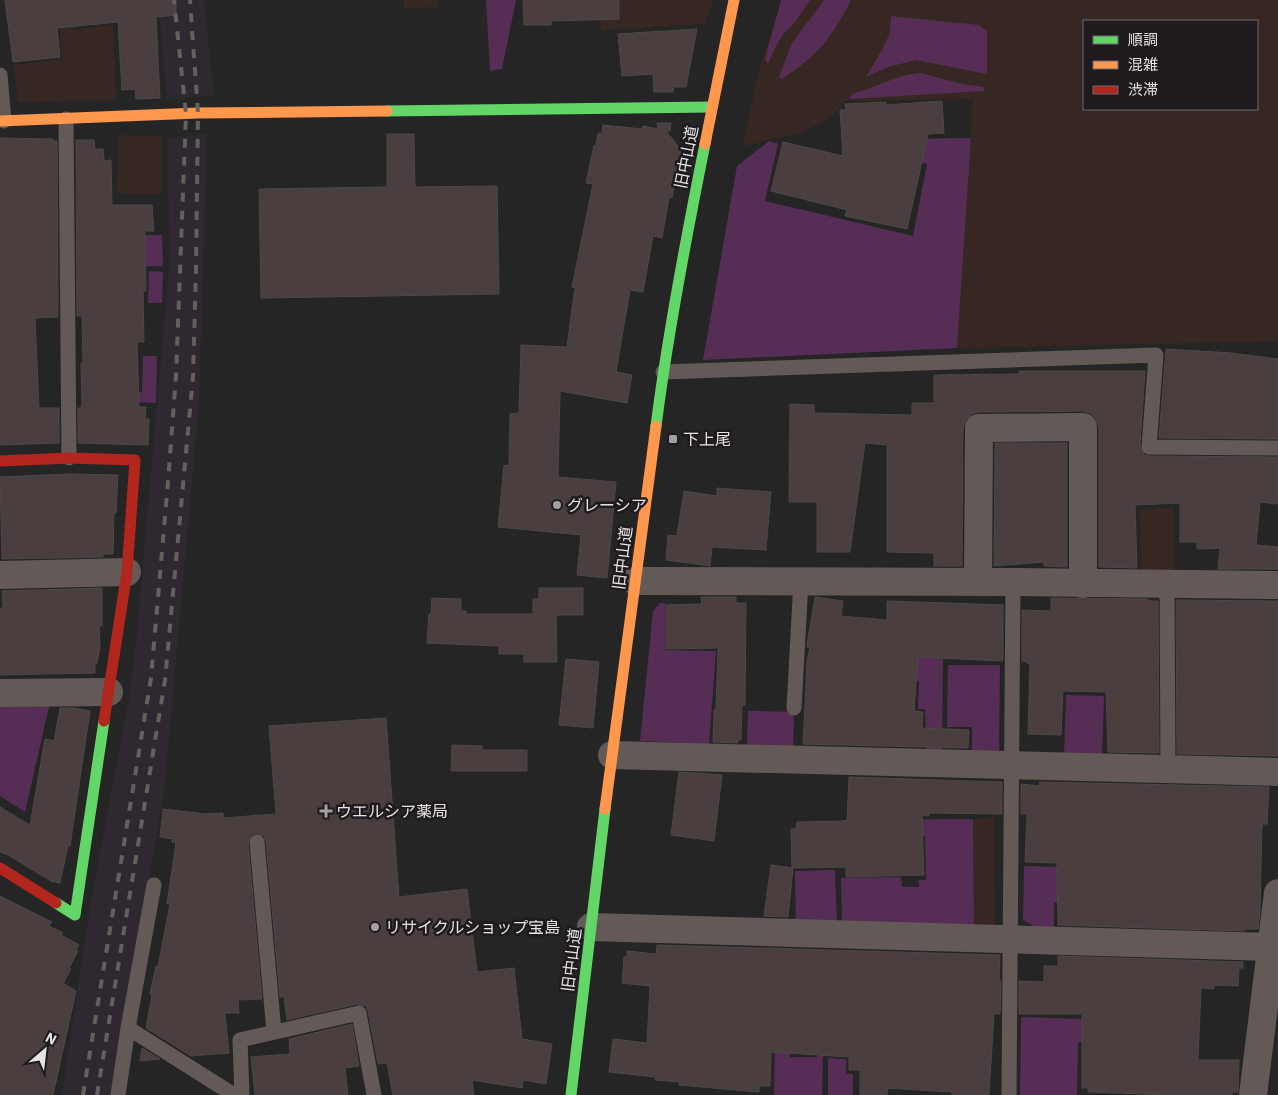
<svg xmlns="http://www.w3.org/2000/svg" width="1278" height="1095" font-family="'IBM Plex Sans','Noto Sans JP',sans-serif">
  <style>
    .commercial { fill: #372722; fill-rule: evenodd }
    .industrial { fill: #372723 }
    .built { fill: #302830 }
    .green { fill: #562e55 }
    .building { fill: #4a3e3e; stroke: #4b4949 }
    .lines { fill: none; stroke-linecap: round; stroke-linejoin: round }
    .lane { stroke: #635a57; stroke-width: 15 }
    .street { stroke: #635a57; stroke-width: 28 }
    .fast { stroke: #63d668; stroke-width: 11 }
    .slow { stroke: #ff974d; stroke-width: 11 }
    .jam { stroke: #b3261e; stroke-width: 11 }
    .rail { stroke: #63605e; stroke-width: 4; stroke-dasharray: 9 9; stroke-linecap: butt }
    .poi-dot { fill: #a2a0a2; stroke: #1e1a1e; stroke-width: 2 }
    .labels { text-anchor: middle; stroke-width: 5; stroke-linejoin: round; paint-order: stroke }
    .street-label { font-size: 16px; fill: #e5e3e5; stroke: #1e1a1e }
    .poi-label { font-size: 16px; fill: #e5e3e5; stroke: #1e1a1e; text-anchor: start }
  </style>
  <rect width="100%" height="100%" fill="#262526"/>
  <path class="commercial" d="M782,0H1278V341L957,348L973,99L846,101L827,120L799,133L743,146L759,70ZM1084,21H1257V109H1084Z"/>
  <path class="industrial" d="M404,0H437L438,7L404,8Z
    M599,0H713L705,24L601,30Z
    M73,17L75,30L113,25L116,100L18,102L14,65L62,59L59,19Z
    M118,135L162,136L161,194L117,193Z
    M1174,508V571H1141L1140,509Z
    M994,818L995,930L974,931L973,819Z"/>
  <path class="built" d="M158,0H204L214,95L167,100Z
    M207,134L199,403L164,793L111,1095H62L90,907L129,698L136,642L169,268L168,138Z"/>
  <path class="green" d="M486,0H516L502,69L490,71Z
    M781,0H810L796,21L784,33L776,46L768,64L765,59Z
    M824,0H851C832,38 818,55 782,79L779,77L792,43Z
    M891,16L979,25L987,31V74L916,60L888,67L866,77L883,48L890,33Z
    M921,73L962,84L984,87V91L849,99L853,93C877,88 897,74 921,73Z
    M971,138L957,348L703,360L737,166L769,141L778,144L765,201L913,236L927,164L890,155L894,139Z
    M140,235H162L163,266L96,267Z
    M149,271L163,272L162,303H148Z
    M143,356H157L156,403L137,402V392H142Z
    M660,603H665V650L716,651L709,744L640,741L653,611Z
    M888,651H943L942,755H927L925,709H918L919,681H888Z
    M948,665H1000L999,753L972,752V727H947Z
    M1066,695L1104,696L1102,757L1064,755Z
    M50,702L25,812L0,796V703Z
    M748,711L794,712L793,751L747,749Z
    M973,819L974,931L842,924L841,878L901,877L902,887H919V880H926L925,836L843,840L842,820Z
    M1024,866L1064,867L1060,903H1054V929L1037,928L1023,920Z
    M835,870L837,925L796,926L795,871Z
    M1021,1017L1085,1019V1042H1078L1077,1095H1020Z
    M775,1049L790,1050V1057H817L818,1055H823L822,1095H774Z
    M828,1058L846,1059V1074H853V1095H828Z"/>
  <path class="building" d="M5,0H176V15L156,17L160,98L136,99L135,89L122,90L118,22L57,28L60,57L13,62Z
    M523,0H619V19L551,21V25H524Z
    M697,29L686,87H674L673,92H654L653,74L622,76L618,34Z
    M942,101L944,133L928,134L907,229L845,216L847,210L771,191L783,142L843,156L840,110H846L845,104L886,102V105Z
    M657,123H671L670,131H666L681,150L672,198L669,197L662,238L653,236L643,292L630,290L616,372L632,375L627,403L560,391L558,477L616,482L607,578L577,575L581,535L498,527L504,465L509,466L510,414L519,413L521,345L567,347L575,287H572L593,184L586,183L594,145L596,146L598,133L602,134L603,125L642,129L643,126L658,129Z
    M387,134H414L415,187L497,186L499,294L261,298L259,189L387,187Z
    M0,138L53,139V141H57L58,317L35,318L39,408H59V443L0,445Z
    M76,140H94L95,149H103L104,161L111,160L112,205H152L154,231H145L146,291H143L144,342H137L139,407H146L145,419H149L148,445L78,443V408H81L82,404L81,363H83L82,316H77Z
    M1166,349L1231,353L1278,359V439L1159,438Z
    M1019,371H1145L1140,446L1144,455L1149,456L1278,457V504L1260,502L1256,545L1278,547V569H1218L1220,548L1197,549V542H1180V503L1135,505L1137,568L1099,567V427L1096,419L1090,413L1083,411L979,412L972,414L966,420L963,428L962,566H934V553L887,552V445L865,443L850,552H817V502H789L790,404L814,405V413L912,415V403H934V375L1019,374Z
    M995,443H1067V567L1044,566V562L994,566Z
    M69,474L118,475L116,513H114L113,554H103V557L2,559L0,477Z
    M717,488L771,492L766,550L712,547L710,566L666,560L668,535L677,536L684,491L717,496Z
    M102,588V626H99L100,646L97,664H95V673L0,675V608H3L2,591Z
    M539,588H583V615H556L557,662H524V654H499V646L427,643L429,614H431L432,598L461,599V611H466V614H533V599H539Z
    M701,597H736V603H746L745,705H742L741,740H738V743L713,742L714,710H716L718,648L666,649V605L702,604Z
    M815,597L843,601L841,616L887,620V601L1003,605V661L918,657L914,711L923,712L922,728L969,730L968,748L803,744L807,662L810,647H807V645Z
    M1051,598L1148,599V601H1158L1159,753L1108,752L1106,692L1063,691L1061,735L1028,734L1030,664H1028V662L1022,661V610L1051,611Z
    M1176,600L1278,601V756L1177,754Z
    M566,659L599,662L593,728L559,725Z
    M60,708H74L90,711L70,846H68L60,883L51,881L8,855L0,852V807L30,825L45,739L54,741Z
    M386,718L399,897L467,889L477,972L514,968L522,1039L552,1044L546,1084L523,1080L522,1088L472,1080L474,1095H393L387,1063L378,1064L368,1011L366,1006L357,1004L287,1020L284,997H280L266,841L264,836L257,833L251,835L248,843L262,999L238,1000L239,1013H225L229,1053L191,1056L146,1028L152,995L150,994L156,966L158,967L170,904H167L176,843L172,842L173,839L160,837L163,809L206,814L223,813V818L276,814L269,726Z
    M452,745L482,746V750H527V771H451Z
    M679,772L722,775L714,841L671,835Z
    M849,777L1002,782V814L929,813V816L922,815L924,875L846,877V867L792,868L791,829H796L797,822L847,821Z
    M1040,782L1269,787L1267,824H1262L1260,912L1258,929H1244V931L1058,925L1057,863L1025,862L1027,814H1021V784L1039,786Z
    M771,865L793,868L788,917L764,916Z
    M0,896L52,922L49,926L63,933L61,935L79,945L76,950L78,951L69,968L71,969L63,983L76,991L53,1095H0Z
    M657,945L1000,955L999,981H1001L1000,1014H994L989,1095H952V1092L888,1088L887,1095H860V1070H849V1057L771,1052L770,1086H759V1092L679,1085V1082L655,1080V1077L609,1072L613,1039L647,1043L650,986L622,983L624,957H627V951L656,954Z
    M1058,956L1243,962V968H1239L1238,986L1214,985V989L1201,988L1198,1060H1239L1238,1092H1232V1095H1173L1088,1092V1088H1082V1014H1019V981L1044,982V966H1058Z
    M352,1024L359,1066L345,1068L348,1095H255L251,1057L290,1054L289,1039Z
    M142,1048L160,1059L140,1061Z"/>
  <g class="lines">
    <path class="lane" d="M0,75L4,121
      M66,119L69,458
      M663,372L1156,355L1149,447L1278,448
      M1167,584L1168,769
      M794,708L801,581
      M257,842L274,1032
      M128,1028L234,1095
      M118,1095L128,1028L154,885
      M242,1095L240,1040L359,1013L374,1095
      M1009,1095L1013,582"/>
    <path class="street" d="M0,575L127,572
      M635,581L1013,582L1278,585
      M978,582L979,428L1083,427V584
      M0,693L109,692
      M612,755L1278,772
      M591,927L1271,947
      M1253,1095L1278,893"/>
    <path class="fast" d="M387,111L712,107
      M656,426C668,332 686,238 705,144
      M56,903L75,915L104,721
      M571,1095L605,809"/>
    <path class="slow" d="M0,121L198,113L387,111
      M705,144L734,0
      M605,809L656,426"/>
    <path class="jam" d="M0,461L69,458L135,460L127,572L104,721
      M0,868L56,903"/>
    <path class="rail" d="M83,1095L151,678L168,482L176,376L186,114L174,0
      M97,1095L165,680L193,377L196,269L198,113L190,0"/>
  </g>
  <g class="poi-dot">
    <rect x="668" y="434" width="10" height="10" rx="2.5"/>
    <circle cx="557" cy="505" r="5"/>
    <path d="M323.5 803.5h5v5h5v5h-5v5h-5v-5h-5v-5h5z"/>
    <circle cx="375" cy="927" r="5"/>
  </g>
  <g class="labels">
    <g class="street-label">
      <text transform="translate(686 157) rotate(-79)" y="6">旧中山道</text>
      <text transform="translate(622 558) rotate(-83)" y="6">旧中山道</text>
      <text transform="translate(571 960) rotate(-83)" y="6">旧中山道</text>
    </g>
    <g class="poi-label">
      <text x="683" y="445">下上尾</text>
      <text x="567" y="511">グレーシア</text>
      <text x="336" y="817">ウエルシア薬局</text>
      <text x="385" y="933">リサイクルショップ宝島</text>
    </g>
  </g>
  <rect x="1083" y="20" width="175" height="90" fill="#1e1a1e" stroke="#6e6a6e"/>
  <rect x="1093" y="36" width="25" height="8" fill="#63d668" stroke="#6e6a6e"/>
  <text x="1128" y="45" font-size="15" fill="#e5e3e5">順調</text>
  <rect x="1093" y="61" width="25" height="8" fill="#ff974d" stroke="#6e6a6e"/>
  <text x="1128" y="70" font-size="15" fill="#e5e3e5">混雑</text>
  <rect x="1093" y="86" width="25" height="8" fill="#b3261e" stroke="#6e6a6e"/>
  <text x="1128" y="95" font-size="15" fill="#e5e3e5">渋滞</text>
  <g transform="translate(45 1050) rotate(28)" stroke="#1e1a1e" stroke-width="4" paint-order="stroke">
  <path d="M0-4L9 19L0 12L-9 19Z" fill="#e5e3e5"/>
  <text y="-8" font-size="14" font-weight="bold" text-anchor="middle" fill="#e5e3e5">N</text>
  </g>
</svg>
